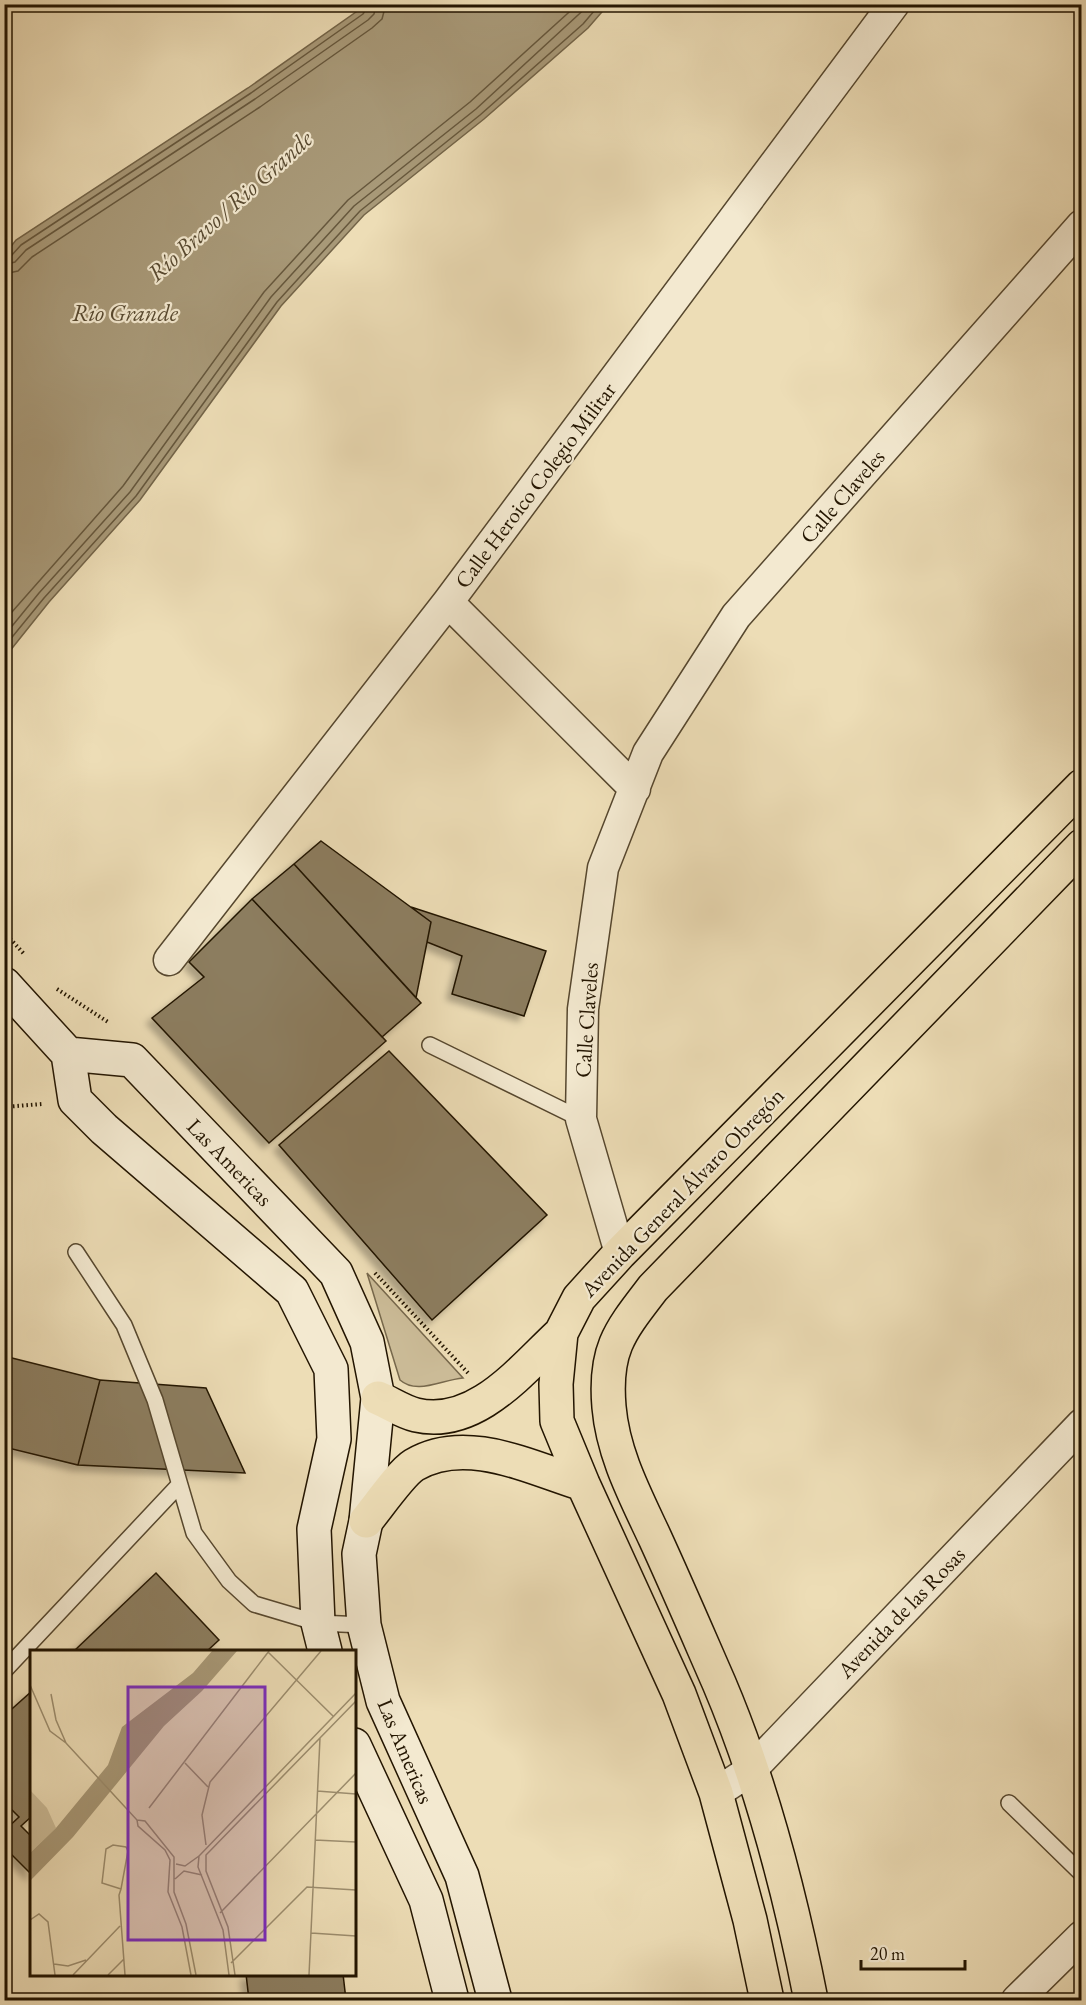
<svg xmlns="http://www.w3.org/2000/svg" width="1086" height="2005" font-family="'EB Garamond',serif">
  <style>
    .green { fill: #cbbb97; stroke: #77684c; stroke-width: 1.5 }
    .water { fill: #a89978; stroke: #736448; stroke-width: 1.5 }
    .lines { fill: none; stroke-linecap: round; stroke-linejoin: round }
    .shore { stroke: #66573c; stroke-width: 1.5 }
    .building { fill: #8c7d5f; stroke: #231501; stroke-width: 1.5; filter: url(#shadow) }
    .lane-casing { stroke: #56472e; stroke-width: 18 }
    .street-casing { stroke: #56472e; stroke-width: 33 }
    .secondary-casing { stroke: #231501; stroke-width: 36 }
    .primary-casing { stroke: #231501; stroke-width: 36 }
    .path { stroke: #231501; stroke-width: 4; stroke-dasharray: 1.5 3; stroke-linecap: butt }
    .lane { stroke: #f3e9d0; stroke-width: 15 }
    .street { stroke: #f3e9d0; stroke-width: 30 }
    .secondary { stroke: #f3e9d0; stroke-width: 33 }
    .primary { stroke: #edddb6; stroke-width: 33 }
    .labels { text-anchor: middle; stroke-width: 4.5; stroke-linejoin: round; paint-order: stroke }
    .street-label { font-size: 22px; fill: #231501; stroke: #f3e9d0 }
    .water-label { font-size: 24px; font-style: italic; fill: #584a31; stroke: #f3e9d0 }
    .inset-road { fill: none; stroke: #9c8d6e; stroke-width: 1.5 }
    .view { fill: #7b2cbf; fill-opacity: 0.15; stroke: #7b2cbf; stroke-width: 3 }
    .inset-edge { fill: none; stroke: #231501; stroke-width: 3 }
  </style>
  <defs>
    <filter id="shadow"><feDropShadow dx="-5.5" dy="5.5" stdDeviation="3" flood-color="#0004"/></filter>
  </defs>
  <rect width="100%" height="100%" fill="#edddb6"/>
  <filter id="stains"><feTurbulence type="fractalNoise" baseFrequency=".00333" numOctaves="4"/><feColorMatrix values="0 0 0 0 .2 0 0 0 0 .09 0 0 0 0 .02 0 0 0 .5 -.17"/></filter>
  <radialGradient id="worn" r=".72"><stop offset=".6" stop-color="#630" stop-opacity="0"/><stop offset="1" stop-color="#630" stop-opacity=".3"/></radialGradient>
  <path class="green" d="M367,1273L463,1378C441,1380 417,1395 400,1380Z"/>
  <path class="water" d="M366,5H608L588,28L484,119L364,215L281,306L140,500L49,602L5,657V254L16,240L248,88Z"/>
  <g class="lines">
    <path class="shore" d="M4,257L11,256L21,245L251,93L363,14L369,4
      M4,265L15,262L26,250L255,99L368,20L374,14L376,4
      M4,274L18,271L32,257L260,107L372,28L382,19L386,4
      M4,621L123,486L264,292L348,200L470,102L578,4
      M4,636L39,593L130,492L271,297L354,206L476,109L590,4
      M4,647L44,598L136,496L277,302L360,211L480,115L583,24L600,4"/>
  </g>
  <path class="building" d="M321,841L431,922L416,998L294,864Z
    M294,864L421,1003L382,1037L252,899Z
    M252,899L386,1041L269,1143L152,1018L204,977L189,962Z
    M411,907L546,951L524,1016L452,994L462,956L427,942L431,922Z
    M389,1051L547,1215L432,1320L279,1145Z
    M4,1356L100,1380L78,1465L4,1447Z
    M100,1380L206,1388L245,1473L78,1465Z
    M156,1573L219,1640L207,1651H74Z
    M32,1691V1816L21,1826L32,1837V1875L4,1847V1831L19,1817L4,1802V1716Z
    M246,1974H343L346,2000H249Z"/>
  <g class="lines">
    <g class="lane-casing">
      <path id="lane" d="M430,1045L581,1119
        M76,1252L124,1325L155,1400L194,1533L229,1581L254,1604L318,1623L364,1625
        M4,1671L179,1485
        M1009,1803L1082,1874"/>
    </g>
    <g class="street-casing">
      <path id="street" d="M448,602L635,789
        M169,960L448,602L894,4
        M620,1253L581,1119L583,1009L603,868L648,753L736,616L1082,225
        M716,1793L751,1770L1082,1424
        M1017,2000L1082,1936"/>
    </g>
    <g class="secondary-casing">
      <path id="secondary" d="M4,984L68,1054
        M68,1054L132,1060L336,1273L367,1342L378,1398L366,1521L359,1554L364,1625L383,1701L462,1876L495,2000
        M68,1054L75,1100L104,1129L292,1291L331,1369L334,1439L314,1529L318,1623L325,1651
        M354,1745L426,1900L452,2000"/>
    </g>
    <g class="primary-casing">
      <path id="primary" d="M378,1398C390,1403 403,1412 416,1415C476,1429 522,1369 561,1333
        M366,1521C377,1508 401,1473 414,1465C466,1434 531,1468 583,1484
        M767,2000L750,1920L716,1793L679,1694L583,1484L557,1421L556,1384L561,1333L579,1298L620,1253L1082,786
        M811,2000C790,1893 762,1784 719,1683C698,1635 677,1586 655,1538C635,1495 613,1454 609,1407C604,1349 620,1331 653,1288L1082,846"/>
    </g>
    <path class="path" d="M4,932L25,955
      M57,989L108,1022
      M4,1107L42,1104
      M375,1273L468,1373"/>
    <use href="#lane" class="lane"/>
    <use href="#street" class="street"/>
    <use href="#secondary" class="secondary"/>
    <use href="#primary" class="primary"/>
  </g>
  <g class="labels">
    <g class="street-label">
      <text transform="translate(535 485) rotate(-53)" y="8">Calle Heroico Colegio Militar</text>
      <text transform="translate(842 496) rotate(-49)" y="8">Calle Claveles</text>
      <text transform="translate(586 1020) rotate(-86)" y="8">Calle Claveles</text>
      <text transform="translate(230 1162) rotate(46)" y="8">Las Americas</text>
      <text transform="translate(682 1192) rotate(-46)" y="8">Avenida General Álvaro Obregón</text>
      <text transform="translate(901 1612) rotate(-46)" y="8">Avenida de las Rosas</text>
      <text transform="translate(406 1751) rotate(67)" y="8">Las Americas</text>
    </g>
    <g class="water-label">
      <text transform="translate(230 206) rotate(-42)" y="8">Río Bravo / Rio Grande</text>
      <text x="125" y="321">Rio Grande</text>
    </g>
  </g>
  <g transform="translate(30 1650)">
    <rect width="326" height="326" fill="#edddb6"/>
    <path d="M0,140L17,158L26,178L0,203Z" fill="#cbbb97"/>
    <path d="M182,1H207L172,41L134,76L43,187L0,231V203L26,178L78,115L92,77L163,23Z" fill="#a89978"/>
    <path class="inset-road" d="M238,2L304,67M0,35L20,81L36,93L107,170L108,176L135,200L140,210L138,242L152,277L161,325M21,44L26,70L36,93M155,113L178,137M287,141L326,144M119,158L239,1M107,170L115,171L144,207V242L156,274L166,325M285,190L326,192M176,195L172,165L180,132L291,1M146,214L155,216L169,206M145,229L154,221L172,225M91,239L72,233L76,199L83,195L96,197L98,201L91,239L89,245L95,325M190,263L326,123M0,270L9,264L18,272L25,325M281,283L326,286M201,313L277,237L326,240M24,314L38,316L56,310M43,325L90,276M78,325L94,309M199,325L193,280L168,217L169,206L326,43M205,325L198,277L176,221V205L326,51M279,325L290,88"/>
    <path class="view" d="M98,37H235V290H98Z"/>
    <rect width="326" height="326" class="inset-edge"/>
  </g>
  <rect width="1086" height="2005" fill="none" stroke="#edddb6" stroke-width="24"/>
  <rect x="6" y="6" width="1074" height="1993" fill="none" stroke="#231501" stroke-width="3"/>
  <rect x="12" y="12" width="1062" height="1981" fill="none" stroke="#231501" stroke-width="1.5"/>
  <path d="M861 1960v9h104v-9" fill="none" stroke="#231501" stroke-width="3"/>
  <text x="870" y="1960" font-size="18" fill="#231501" stroke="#f3e9d0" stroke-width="4.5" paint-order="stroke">20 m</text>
  <rect width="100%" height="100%" filter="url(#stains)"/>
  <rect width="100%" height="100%" fill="url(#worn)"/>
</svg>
